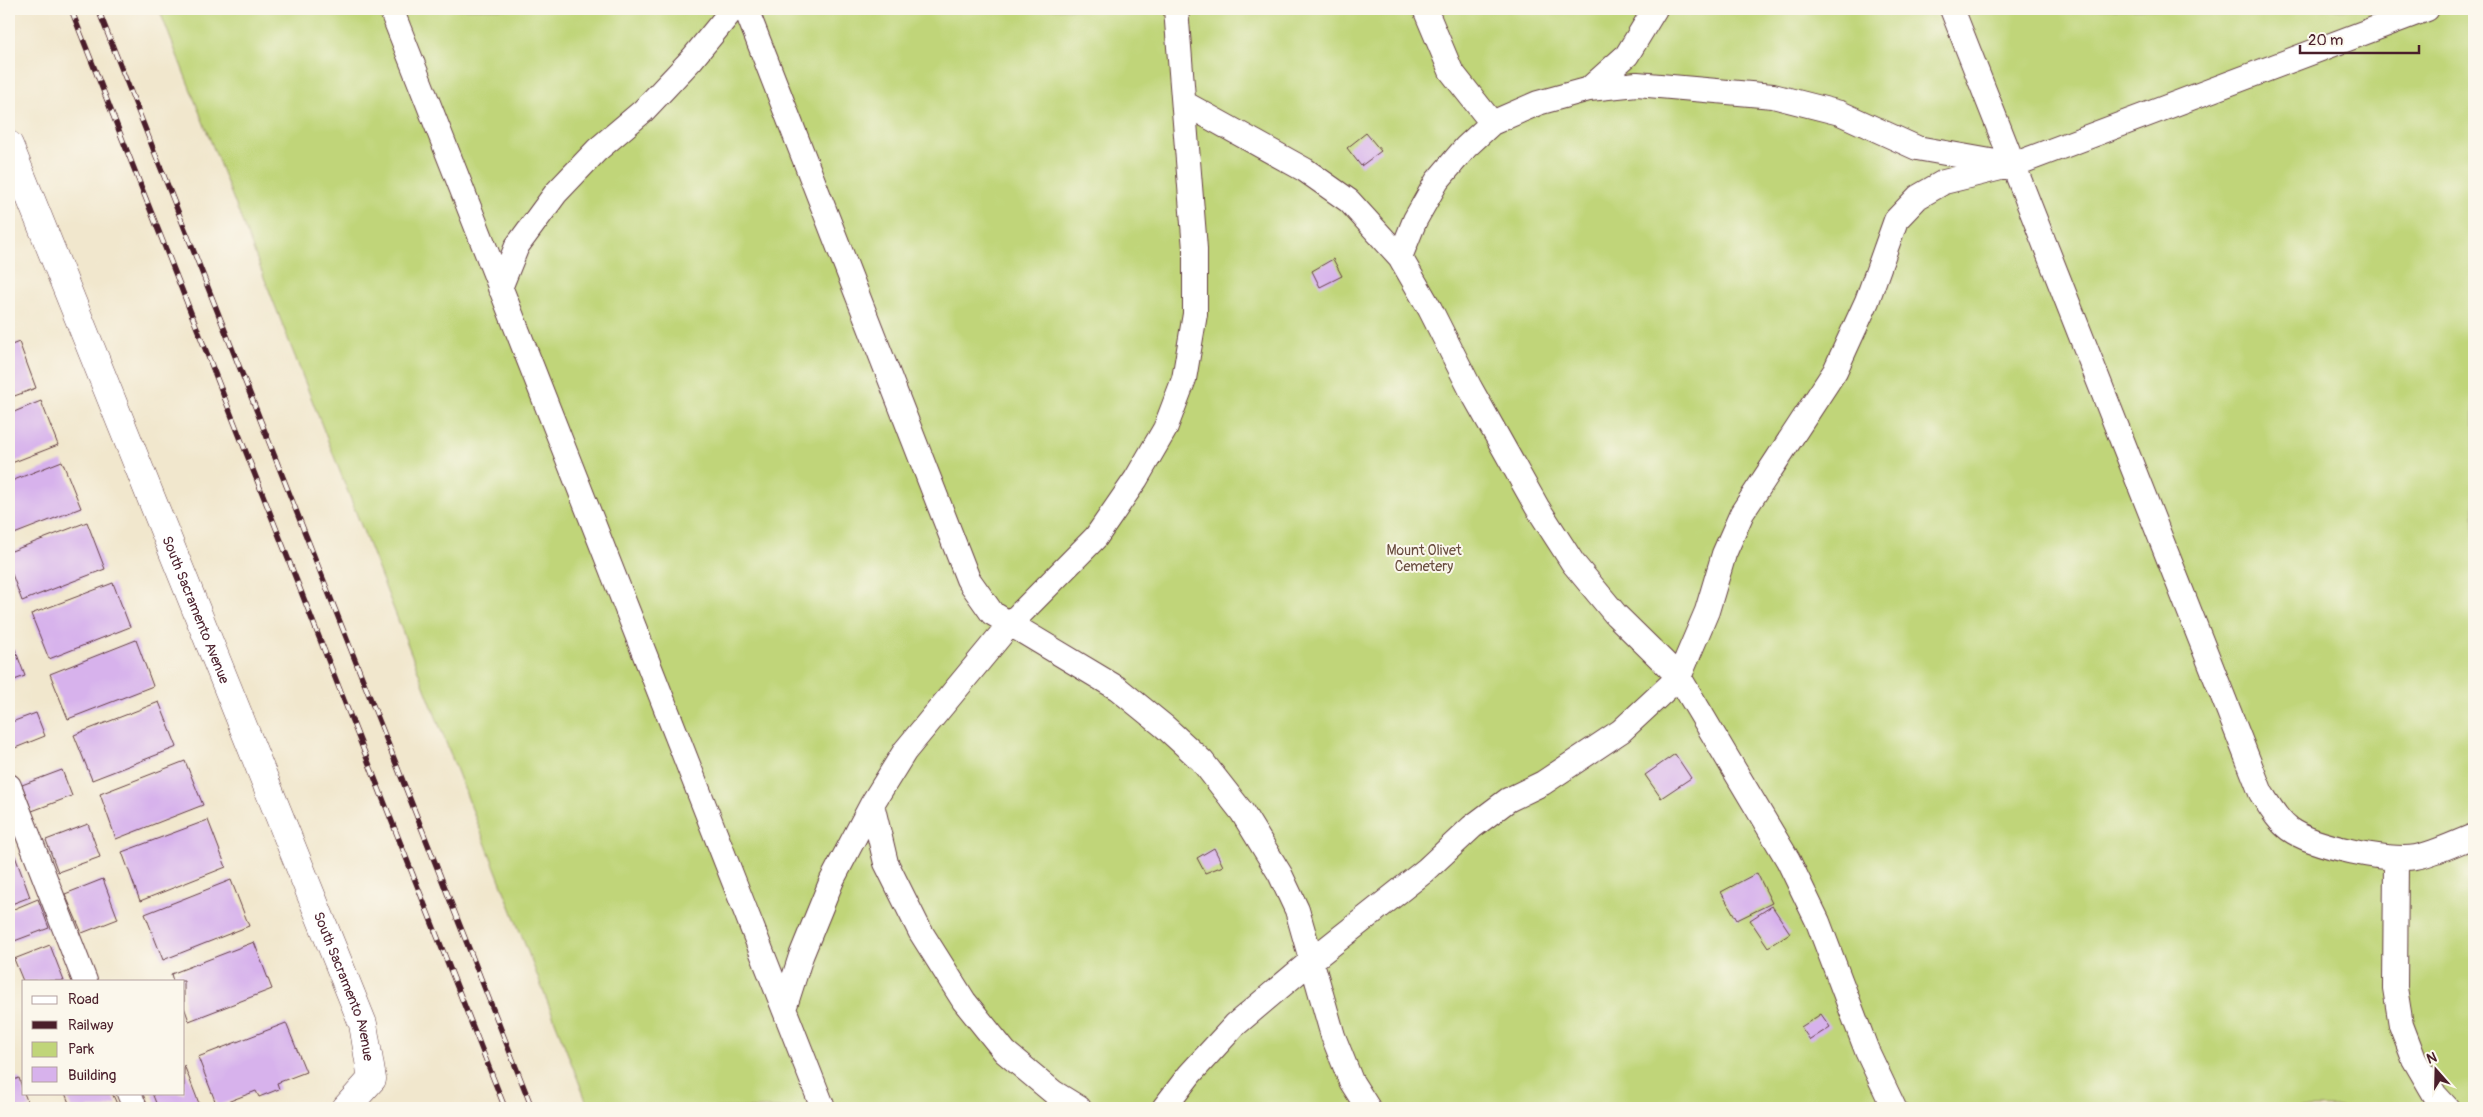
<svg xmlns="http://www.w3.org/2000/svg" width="2483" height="1117" font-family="Pangolin,sans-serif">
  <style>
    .green { fill: #c0d579; stroke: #857a52 }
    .building { fill: #d7b2ec }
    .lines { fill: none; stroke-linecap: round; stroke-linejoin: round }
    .service-casing { stroke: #633d43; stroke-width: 26 }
    .minor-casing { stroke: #633d43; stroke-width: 29 }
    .service { stroke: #fff; stroke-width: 24 }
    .minor { stroke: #fff; stroke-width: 28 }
    .rail-casing { stroke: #4a1f2b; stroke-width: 5.5 }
    .rail { stroke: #fbf7ec; stroke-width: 4; stroke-dasharray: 11; stroke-linecap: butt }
    .labels { text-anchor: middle; stroke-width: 4; stroke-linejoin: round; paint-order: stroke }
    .park-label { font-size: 14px; fill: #684c3e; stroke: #fbf7ec }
    .street-label { font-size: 14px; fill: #4a1f2b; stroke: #fbf7ec }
  </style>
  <rect width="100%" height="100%" fill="#fbf7ec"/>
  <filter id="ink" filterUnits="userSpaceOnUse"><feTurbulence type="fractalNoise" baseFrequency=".02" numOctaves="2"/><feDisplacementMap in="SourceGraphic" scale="10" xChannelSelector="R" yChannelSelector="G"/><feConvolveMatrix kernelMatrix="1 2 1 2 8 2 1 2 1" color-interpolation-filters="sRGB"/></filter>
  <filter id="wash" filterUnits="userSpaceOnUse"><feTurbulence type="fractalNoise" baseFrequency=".0096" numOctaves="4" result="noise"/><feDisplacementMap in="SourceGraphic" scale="20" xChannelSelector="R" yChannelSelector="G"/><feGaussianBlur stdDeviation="1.12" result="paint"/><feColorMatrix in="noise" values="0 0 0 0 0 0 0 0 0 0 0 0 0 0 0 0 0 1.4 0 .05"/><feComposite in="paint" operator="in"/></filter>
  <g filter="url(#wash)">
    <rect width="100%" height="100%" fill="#f1e7cd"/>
    <path class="green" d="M159,9H2474V1108H589Z"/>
    <g id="blocks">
      <path class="building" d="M1366,133L1381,151L1361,166L1347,148Z
        M1333,259L1342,276L1320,287L1312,271Z
        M19,342L36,388L9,398V346Z
        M41,401L58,445L9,464V414Z
        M62,461L81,508L9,536V482Z
        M87,522L105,569L22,601L9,566V552Z
        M113,583L130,627L49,659L31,614Z
        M136,640L153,686L68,719L50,674Z
        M15,649L25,676L9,682V651Z
        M159,702L177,747L92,780L74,735Z
        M36,713L45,736L10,750L9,723Z
        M1675,754L1691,778L1661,798L1645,775Z
        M185,761L203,805L116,839L100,794Z
        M62,770L72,796L32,811L22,785Z
        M208,820L226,867L140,901L122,852Z
        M88,824L100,857L58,872L46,840Z
        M1214,848L1223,866L1205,873L1197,858Z
        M15,856L30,897L9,905V858Z
        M1757,873L1772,903L1737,920L1721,892Z
        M103,879L118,919L82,933L65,894Z
        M231,880L249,926L163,960L145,914Z
        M38,899L49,928L9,943V911Z
        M1772,906L1790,933L1768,947L1750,920Z
        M254,942L272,989L189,1021L184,1007V981H173L171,974Z
        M50,945L64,981H23L14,959Z
        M1821,1014L1830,1027L1810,1040L1801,1027Z
        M286,1023L306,1072L277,1083L279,1089L259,1097L256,1091L217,1106L198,1057Z
        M184,1065L200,1106L195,1108H158L152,1093H184Z
        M19,1078L24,1093L30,1108H9V1082Z
        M65,1093H112L117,1104L105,1108H71Z"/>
    </g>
  </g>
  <g filter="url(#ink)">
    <use href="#blocks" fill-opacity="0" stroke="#633d43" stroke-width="1"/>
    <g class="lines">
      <g class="service-casing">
        <path id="service" d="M391,9L823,1108
          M746,9L968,579L992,613L1117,688L1165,727L1202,761L1242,812L1280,874L1297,910L1333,1036L1351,1081L1368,1108
          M1425,9L1451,71L1492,123
          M1952,9L2261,793C2269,805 2277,820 2289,829C2312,846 2389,862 2416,857C2436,853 2455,843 2474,836
          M1589,89L1627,55L1655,9
          M1184,103L1305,170L1349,201L1400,257L1430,309L1470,388L1537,507L1573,563L1616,615L1679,677L1788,860L1818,922L1867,1051L1894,1108
          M1400,257L1415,220L1437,181L1466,147L1492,123L1538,103L1589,89L1637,84L1773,96L1840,113L1917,148L2013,165L2427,9
          M500,288L517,246L556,193L597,150L643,111L692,59L733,9
          M9,786L85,981
          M872,804L886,863L920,931L964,1001L1005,1052L1053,1092L1079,1108
          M2396,859L2395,988L2401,1025L2414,1059L2435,1095L2447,1108
          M784,1009L801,956L832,880L872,804L905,751L1009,625L1096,537L1136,479L1165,429L1184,379L1195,314V249L1176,9
          M129,1093L135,1108
          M1164,1108L1190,1074L1235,1025L1311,961L1426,870L1472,827L1508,800L1543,783L1621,731L1679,677L1707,611L1724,554L1742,513L1835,371L1867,301L1896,220L1918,197L1944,182L2013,165"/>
      </g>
      <g class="minor-casing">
        <g id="minor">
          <path id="s1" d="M9,145L363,1024L372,1079L346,1108"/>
        </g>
      </g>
      <use href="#service" class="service"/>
      <use href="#minor" class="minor"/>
      <g class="rail-casing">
        <path id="rail" d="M71,9L505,1108
          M98,9L532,1108"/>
      </g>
      <use href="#rail" class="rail"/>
    </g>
  </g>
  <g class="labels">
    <g class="park-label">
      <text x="1424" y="555">Mount Olivet<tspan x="1424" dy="16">Cemetery</tspan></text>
    </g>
    <g class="street-label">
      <text dy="5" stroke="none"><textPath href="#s1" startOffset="501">South Sacramento Avenue</textPath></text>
      <text dy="5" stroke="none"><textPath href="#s1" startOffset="906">South Sacramento Avenue</textPath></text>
    </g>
  </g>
  <rect width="2483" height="1117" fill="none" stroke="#fbf7ec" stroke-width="30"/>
  <rect x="22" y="980" width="162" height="115" fill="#fbf7ec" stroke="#b4a19f"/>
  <rect x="32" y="996" width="25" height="8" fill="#ffffff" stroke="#b4a19f"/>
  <text x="68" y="1004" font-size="15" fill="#4a1f2b">Road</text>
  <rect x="32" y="1021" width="25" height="8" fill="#4a1f2b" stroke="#b4a19f"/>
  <text x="68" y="1030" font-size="15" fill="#4a1f2b">Railway</text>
  <rect x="32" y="1042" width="25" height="15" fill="#c0d579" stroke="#b4a19f"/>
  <text x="68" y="1054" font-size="15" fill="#4a1f2b">Park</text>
  <rect x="32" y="1067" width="25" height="15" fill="#d7b2ec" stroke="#b4a19f"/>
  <text x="68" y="1080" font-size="15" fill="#4a1f2b">Building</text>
  <g transform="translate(2436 1070) rotate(340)" stroke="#fbf7ec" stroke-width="4" paint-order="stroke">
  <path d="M0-4L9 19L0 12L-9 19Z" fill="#4a1f2b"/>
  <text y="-8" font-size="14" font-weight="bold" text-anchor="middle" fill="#4a1f2b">N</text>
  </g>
  <path d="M2300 45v8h119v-8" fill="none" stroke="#4a1f2b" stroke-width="2.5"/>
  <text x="2308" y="45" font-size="15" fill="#4a1f2b" stroke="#fbf7ec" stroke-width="4" paint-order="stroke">20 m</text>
</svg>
